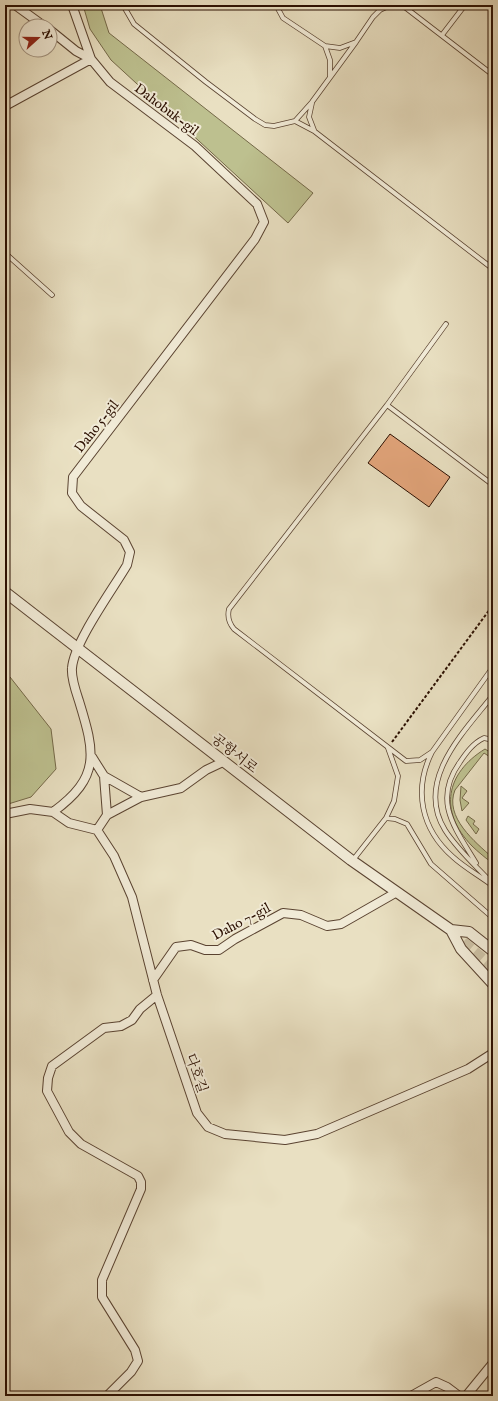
<svg xmlns="http://www.w3.org/2000/svg" width="498" height="1401" font-family="'IM FELL English','Noto Serif KR',serif">
  <style>
    .green { fill: #bdc08f; stroke: #746848 }
    .building { fill: #e3a57b; stroke: #2b0f01 }
    .lines { fill: none; stroke-linecap: round; stroke-linejoin: round }
    .tertiary-tunnel { stroke: #ccc1a5; stroke-width: 10; stroke-dasharray: 10 5; stroke-linecap: butt }
    .service-casing { stroke: #5a4331; stroke-width: 5.5 }
    .minor-casing { stroke: #5a4331; stroke-width: 10 }
    .tertiary-casing { stroke: #5a4331; stroke-width: 12 }
    .path { stroke: #2b0f01; stroke-width: 2; stroke-dasharray: 3 2; stroke-linecap: butt }
    .service { stroke: #f1ebd7; stroke-width: 4 }
    .minor { stroke: #f1ebd7; stroke-width: 8 }
    .tertiary { stroke: #f1ebd7; stroke-width: 10 }
    .labels { text-anchor: middle; stroke-width: 4; stroke-linejoin: round; paint-order: stroke }
    .street-label { font-size: 14px; fill: #2b0f01; stroke: #f1ebd7 }
  </style>
  <rect width="100%" height="100%" fill="#e9e0c2"/>
  <filter id="stains"><feTurbulence type="fractalNoise" baseFrequency=".005" numOctaves="4"/><feColorMatrix values="0 0 0 0 .2 0 0 0 0 .09 0 0 0 0 .02 0 0 0 .5 -.17"/></filter>
  <radialGradient id="worn" r=".72"><stop offset=".6" stop-color="#630" stop-opacity="0"/><stop offset="1" stop-color="#630" stop-opacity=".3"/></radialGradient>
  <path class="green" d="M83,5H100L109,33L313,193L288,223L111,60L90,29Z
    M10,677L51,729L56,769L31,797L5,805V679Z
    M485,749L493,754V759L484,753L455,790C444,817 475,842 493,858V864C486,858 478,852 472,846C438,811 446,773 485,749Z
    M461,786L467,791L462,798L469,803L462,811L460,800Z
    M468,816L475,821L473,824L479,829L476,834L466,820Z"/>
  <path class="building" d="M390,434L450,477L429,507L368,463Z"/>
  <g class="lines">
    <path class="tertiary-tunnel" d="M452,932L493,967"/>
    <g class="service-casing">
      <path id="service" d="M123,5L134,24L206,82L255,119L265,125L274,126L295,121
        M276,5L283,18L325,46L340,48L356,42L373,17L380,10L391,5
        M402,5L493,75
        M442,35L465,5
        M356,42L312,102L295,121L314,131L493,269
        M325,46L330,60V77
        M312,103L309,117L314,130
        M5,253L52,295
        M387,405L446,324
        M493,667L432,752C413,790 421,829 453,857C465,868 480,876 493,886
        M432,752L420,760L406,761L234,629C229,623 227,617 229,609L387,405L493,485
        M386,818L394,801L398,776L388,748
        M353,860L386,818L395,819L407,824L431,864L493,918
        M476,863C455,828 432,801 460,762C466,753 473,743 484,738L493,740
        M490,881C474,864 457,849 445,830C414,780 465,731 493,695"/>
    </g>
    <g class="minor-casing">
      <path id="minor" d="M15,5L44,26
        M50,30L76,51L91,59
        M5,106L91,59
        M92,757L104,776L141,797
        M104,776L107,815
        M53,812C101,777 95,753 79,701C76,692 71,678 72,668C74,642 113,589 127,565L130,552L124,540L81,506L72,493L73,477L255,239L264,222L257,204L195,146L110,82L91,59L72,5
        M5,814L30,809L53,812L69,823L97,830L114,856L132,897L157,995L197,1113L208,1127L225,1134L285,1140L317,1134L468,1069L493,1053
        M97,830L107,815L141,797L181,788L206,770L223,762
        M153,980L176,947L191,945L205,950H219L235,939L283,913L301,915L327,926L341,924L397,892
        M107,1396L131,1372L138,1361L135,1350L102,1297V1280L141,1189V1182L138,1176L81,1144L69,1132L47,1091L48,1078L52,1066L104,1028L121,1026L132,1020L140,1009L157,995
        M411,1396L436,1382L447,1387L459,1396
        M466,1396L493,1363"/>
    </g>
    <g class="tertiary-casing">
      <path id="tertiary" d="M5,592L351,860L451,930L461,949L493,984
        M451,930L469,932L493,951"/>
    </g>
    <path class="path" d="M392,742L493,605"/>
    <use href="#service" class="service"/>
    <use href="#minor" class="minor"/>
    <use href="#tertiary" class="tertiary"/>
  </g>
  <g class="labels">
    <g class="street-label">
      <text transform="translate(167 109) rotate(37)" y="5">Dahobuk-gil</text>
      <text transform="translate(96 426) rotate(-52)" y="5">Daho 5-gil</text>
      <text transform="translate(235 753) rotate(38)" y="5">공항서로</text>
      <text transform="translate(241 921) rotate(-28)" y="5">Daho 7-gil</text>
      <text transform="translate(197 1073) rotate(71)" y="5">다호길</text>
    </g>
  </g>
  <rect width="498" height="1401" fill="none" stroke="#e9e0c2" stroke-width="20"/>
  <rect x="6" y="6" width="486" height="1389" fill="none" stroke="#2b0f01" stroke-width="2"/>
  <rect x="10" y="10" width="478" height="1381" fill="none" stroke="#2b0f01"/>
  <g transform="translate(38 38) rotate(69)"><circle r="19" fill="#f1ebd7" stroke="#a29381"/>
  <path d="M0-3L7 15L0 10L-7 15Z" fill="#8f2418"/>
  <text y="-6" font-size="11" font-weight="bold" text-anchor="middle" fill="#2b0f01">N</text>
  </g>
  <rect width="100%" height="100%" filter="url(#stains)"/>
  <rect width="100%" height="100%" fill="url(#worn)"/>
</svg>
